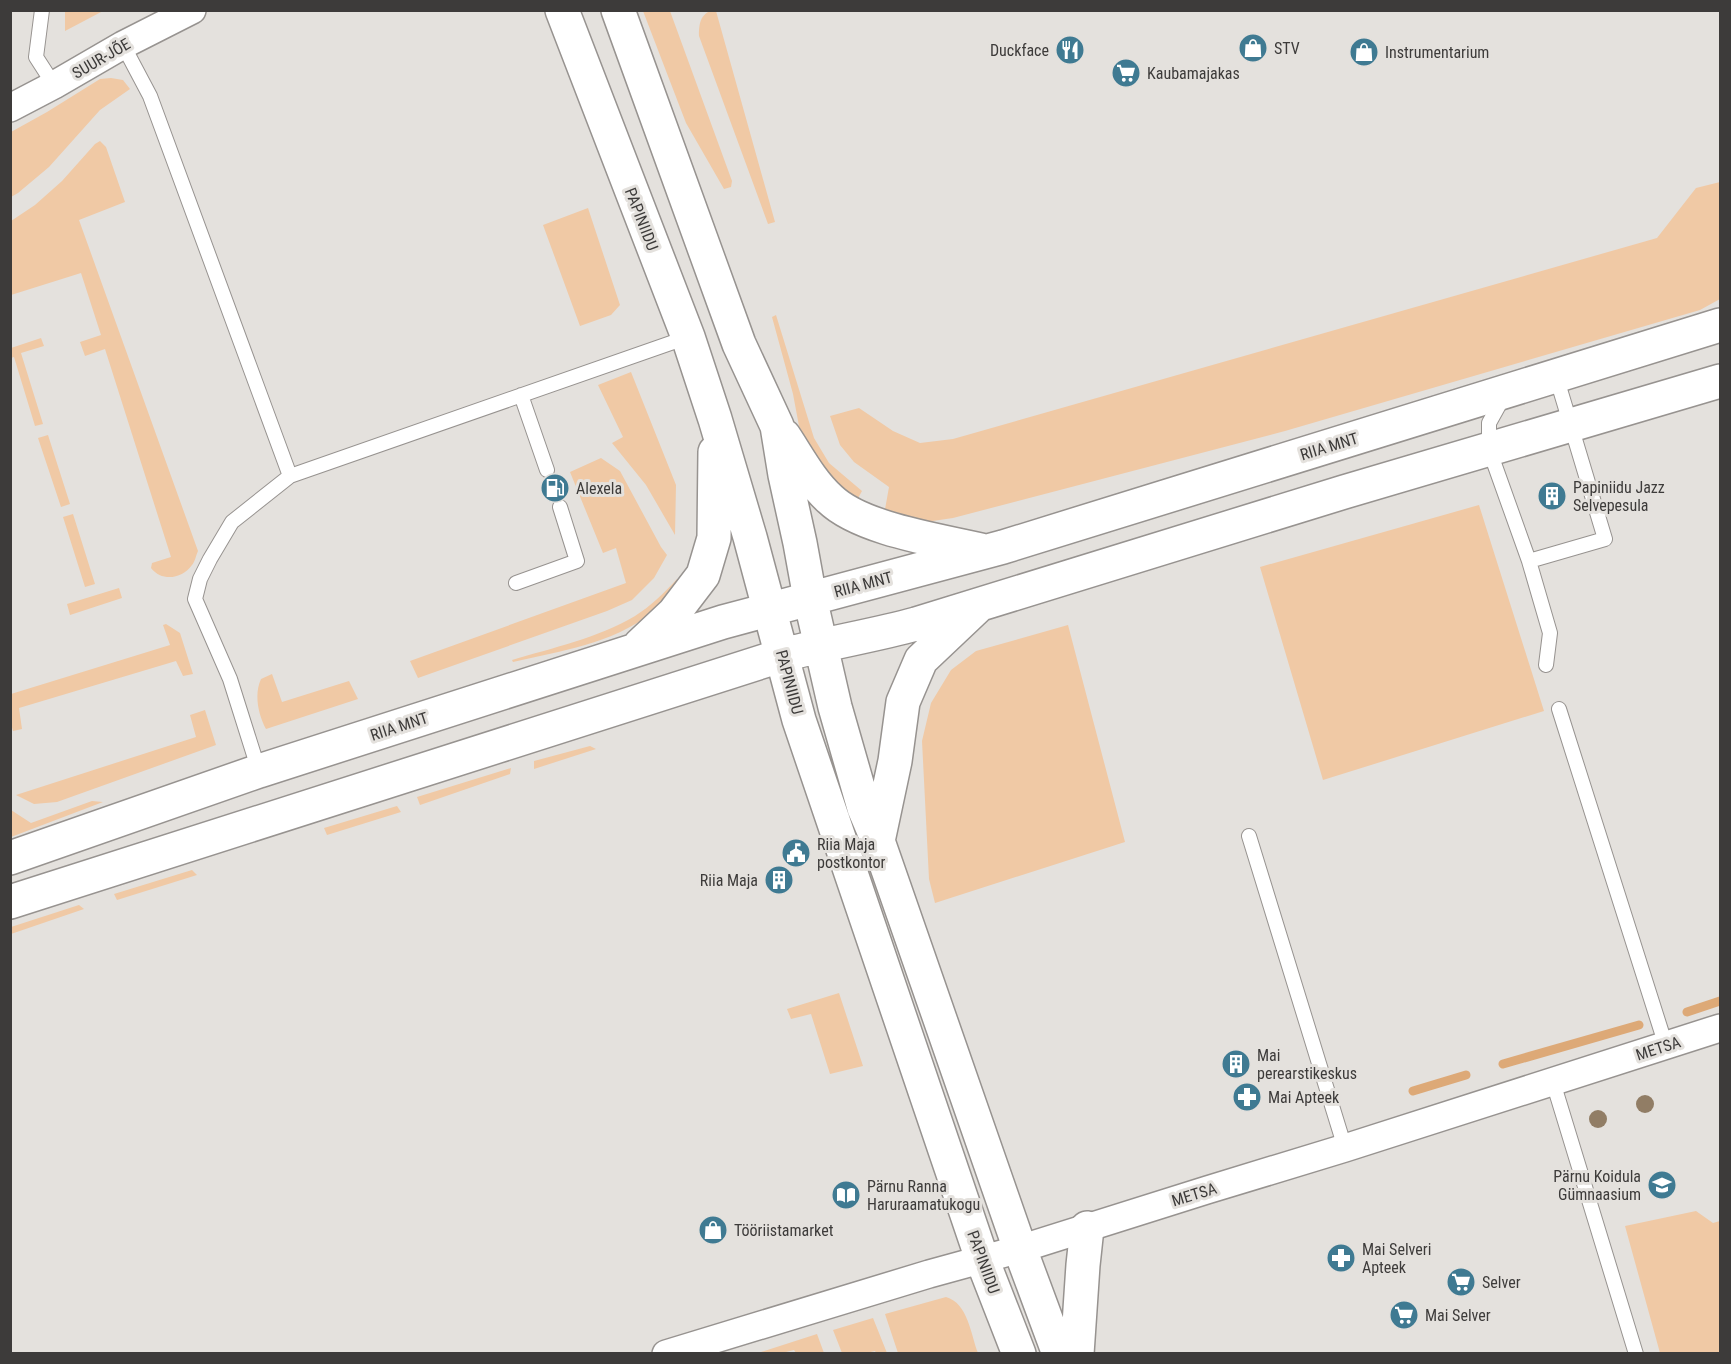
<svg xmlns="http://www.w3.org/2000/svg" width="1731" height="1364" font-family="'Roboto Condensed',sans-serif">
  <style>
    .green { fill: #f0c9a5 }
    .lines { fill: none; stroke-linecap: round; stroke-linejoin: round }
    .stream { stroke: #dda977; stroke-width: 9 }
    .lane-casing { stroke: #979390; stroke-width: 16 }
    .street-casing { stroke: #979390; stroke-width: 30 }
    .secondary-casing { stroke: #979390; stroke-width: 36 }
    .lane { stroke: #fff; stroke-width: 14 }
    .street { stroke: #fff; stroke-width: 27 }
    .secondary { stroke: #fff; stroke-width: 33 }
    .tree { fill: #917d65 }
    .labels { text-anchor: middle; stroke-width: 6; stroke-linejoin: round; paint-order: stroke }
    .poi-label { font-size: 16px; fill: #3d3b3a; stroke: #e4e1dd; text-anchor: start }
    .street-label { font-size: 16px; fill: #3d3b3a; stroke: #e4e1dd }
  </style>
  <rect width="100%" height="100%" fill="#e4e1dd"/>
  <path class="green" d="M65,10H103V11L65,31Z
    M713,10L716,11L775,222L768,224L699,36C699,24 700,14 713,10Z
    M643,11H670L732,181L731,187L724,189L686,123Z
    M111,78L123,80L130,89L100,110L49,167L18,193L11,197V132L47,112L100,79Z
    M100,141L106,147L125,202L79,220L198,551C196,555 195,562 192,565C182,579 162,582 151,568L152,563L171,557L105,349L85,356L80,342L101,335L81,273L11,295V221L35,205L62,181L95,144Z
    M1720,182V299L1700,310L1285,431L953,518L919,523L884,515L889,487L854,462L840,445L830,416L859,408L893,431L920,443L953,439L1657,238L1696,188Z
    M588,208L620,305L611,315L580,326L543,225Z
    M776,315L814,438L829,463L862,491L856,502L831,480L815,456L799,426L793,394L772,317Z
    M41,338L44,346L21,353L43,424L35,426L14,357L11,358V348Z
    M631,372L676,485L675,535L646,485L612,443L623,437L598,385Z
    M48,435L70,504L61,507L38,438Z
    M601,458L620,471L661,547L667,555L654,578L632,600L607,611L418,678L410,661L626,583L616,548L603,553L570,472Z
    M1479,505L1544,711L1323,780L1260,567Z
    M73,514L95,584L85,587L63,517Z
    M677,579L680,582C671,592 663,605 652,613C611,644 561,651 513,662L512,660C552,648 598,638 635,616C651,606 664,593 677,579Z
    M119,588L122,598L70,615L67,604Z
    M166,624L180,633L193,674L183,676L176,661L19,708L22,729L13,731L11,724V694L170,645L163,625Z
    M1068,625L1125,842L935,903L929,879L922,741L931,703L951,670L976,651Z
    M272,674L282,702L349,681L358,699L266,729C258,714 254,694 261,679Z
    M205,710L216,745L57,802L34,804L16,795L196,737L190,715Z
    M590,746L596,749L534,769V761Z
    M511,768L510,774L420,805L417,797Z
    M92,801L103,802L11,837V810L31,823Z
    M397,806L401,812L327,835L324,828Z
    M192,870L197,875L117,900L114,894Z
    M79,905L84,909L11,934V927Z
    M839,993L863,1066L830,1074L811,1014L791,1019L787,1009Z
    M1696,1211L1713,1223L1720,1221V1353H1660L1625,1226Z
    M946,1297C968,1303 971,1335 978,1353H898L885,1314Z
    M873,1318L887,1353H876L875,1351L866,1353H842L833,1330Z
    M817,1334L824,1353H796L794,1350L782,1353H758Z"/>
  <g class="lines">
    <path class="stream" d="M1687,1012L1720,1001
      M1503,1064L1639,1025
      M1413,1091L1466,1075"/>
    <g class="lane-casing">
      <path id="lane" d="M42,10L36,57L54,85
        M123,45L150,96L290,476L688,337
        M521,395L547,470
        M1504,396L1489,423V449L1529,561L1550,633L1546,665
        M1529,561L1605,539L1556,376
        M516,583L577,561L560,507
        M1559,709L1666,1046
        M259,771L230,679L195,599L200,579L210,559L232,522L290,476
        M1249,836L1345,1148
        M1553,1082L1636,1354"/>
    </g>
    <g class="street-casing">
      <path id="street" d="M10,108L54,85L123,45L192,10
        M666,1354L929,1274L1020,1249L1207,1190L1345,1148L1720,1028"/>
    </g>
    <g class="secondary-casing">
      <path id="secondary" d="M562,10L688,337L715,419L750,537L799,720L982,1259L1019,1354
        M618,10L739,344L777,426L785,475L800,543L810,598L835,707L864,808L878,841L1020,1249L1059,1354
        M784,436C798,457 811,482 830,499C861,529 938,540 981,550
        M640,645L674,613L703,575L714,538L715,452
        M878,841L895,761L903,702L921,660L976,608
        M10,858L259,771L723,622L1003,547L1720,325
        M10,902L783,655C827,643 872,636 916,624L1344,492L1720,381
        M1077,1354L1083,1265L1087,1228"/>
    </g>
    <use href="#lane" class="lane"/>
    <use href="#street" class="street"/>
    <use href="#secondary" class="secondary"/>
  </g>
  <g class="tree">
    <circle cx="1645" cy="1104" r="9"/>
    <circle cx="1598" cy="1119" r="9"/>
  </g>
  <defs>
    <g id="shop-disc" transform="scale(1.5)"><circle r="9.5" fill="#3f7a92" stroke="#e4e1dd"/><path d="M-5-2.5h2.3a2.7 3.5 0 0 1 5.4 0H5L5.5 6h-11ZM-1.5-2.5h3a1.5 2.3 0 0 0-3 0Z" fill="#fff"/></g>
    <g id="restaurant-disc" transform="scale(1.5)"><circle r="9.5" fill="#3f7a92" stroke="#e4e1dd"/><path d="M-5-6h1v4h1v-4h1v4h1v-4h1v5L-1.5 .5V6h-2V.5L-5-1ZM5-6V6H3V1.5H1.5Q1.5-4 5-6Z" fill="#fff"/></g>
    <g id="supermarket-disc" transform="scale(1.5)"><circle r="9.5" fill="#3f7a92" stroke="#e4e1dd"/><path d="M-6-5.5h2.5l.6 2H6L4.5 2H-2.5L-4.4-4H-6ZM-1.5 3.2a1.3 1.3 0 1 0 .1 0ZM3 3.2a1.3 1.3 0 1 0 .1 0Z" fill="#fff"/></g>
    <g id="fuel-disc" transform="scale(1.5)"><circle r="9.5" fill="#3f7a92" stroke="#e4e1dd"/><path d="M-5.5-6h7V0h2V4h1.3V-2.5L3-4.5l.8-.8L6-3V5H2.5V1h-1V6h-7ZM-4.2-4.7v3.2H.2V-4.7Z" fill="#fff"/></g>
    <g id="building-disc" transform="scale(1.5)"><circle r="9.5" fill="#3f7a92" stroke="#e4e1dd"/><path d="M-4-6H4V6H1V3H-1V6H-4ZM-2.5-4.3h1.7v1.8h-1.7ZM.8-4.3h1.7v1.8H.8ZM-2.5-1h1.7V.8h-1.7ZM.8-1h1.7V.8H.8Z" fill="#fff"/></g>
    <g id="civic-disc" transform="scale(1.5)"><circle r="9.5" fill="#3f7a92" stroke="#e4e1dd"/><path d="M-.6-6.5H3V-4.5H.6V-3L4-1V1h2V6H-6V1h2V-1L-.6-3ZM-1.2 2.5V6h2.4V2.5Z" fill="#fff"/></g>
    <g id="pharmacy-disc" transform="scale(1.5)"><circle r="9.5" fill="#3f7a92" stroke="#e4e1dd"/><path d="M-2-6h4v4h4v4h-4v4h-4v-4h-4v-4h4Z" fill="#fff"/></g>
    <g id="school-disc" transform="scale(1.5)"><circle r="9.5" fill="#3f7a92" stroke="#e4e1dd"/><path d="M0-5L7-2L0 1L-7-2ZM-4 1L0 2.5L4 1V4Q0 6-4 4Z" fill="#fff"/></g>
    <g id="library-disc" transform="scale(1.5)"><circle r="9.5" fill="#3f7a92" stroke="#e4e1dd"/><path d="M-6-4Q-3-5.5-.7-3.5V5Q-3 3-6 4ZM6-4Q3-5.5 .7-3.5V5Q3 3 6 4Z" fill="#fff"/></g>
  </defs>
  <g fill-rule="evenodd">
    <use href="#shop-disc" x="1253" y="48"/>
    <use href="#restaurant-disc" x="1070" y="50"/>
    <use href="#shop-disc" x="1364" y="52"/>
    <use href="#supermarket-disc" x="1126" y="73"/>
    <use href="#fuel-disc" x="555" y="488"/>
    <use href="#building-disc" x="1552" y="496"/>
    <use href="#civic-disc" x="796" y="853"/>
    <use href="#building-disc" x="779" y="880"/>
    <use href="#building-disc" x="1236" y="1064"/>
    <use href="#pharmacy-disc" x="1247" y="1097"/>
    <use href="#school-disc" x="1662" y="1185"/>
    <use href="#library-disc" x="846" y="1195"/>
    <use href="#shop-disc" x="713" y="1230"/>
    <use href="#pharmacy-disc" x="1341" y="1258"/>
    <use href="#supermarket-disc" x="1461" y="1282"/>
    <use href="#supermarket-disc" x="1404" y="1315"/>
  </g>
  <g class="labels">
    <g class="poi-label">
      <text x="1274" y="54">STV</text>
      <text x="1049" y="56" text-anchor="end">Duckface</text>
      <text x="1385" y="58">Instrumentarium</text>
      <text x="1147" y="79">Kaubamajakas</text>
      <text x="1573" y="493">Papiniidu Jazz<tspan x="1573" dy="18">Selvepesula</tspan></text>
      <text x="576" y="494">Alexela</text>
      <text x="817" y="850">Riia Maja<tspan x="817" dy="18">postkontor</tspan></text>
      <text x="758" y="886" text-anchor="end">Riia Maja</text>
      <text x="1257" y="1061">Mai<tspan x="1257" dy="18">perearstikeskus</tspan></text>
      <text x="1268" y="1103">Mai Apteek</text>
      <text x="1641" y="1182" text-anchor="end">Pärnu Koidula<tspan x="1641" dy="18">Gümnaasium</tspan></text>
      <text x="867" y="1192">Pärnu Ranna<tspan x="867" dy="18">Haruraamatukogu</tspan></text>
      <text x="734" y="1236">Tööriistamarket</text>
      <text x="1362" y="1255">Mai Selveri<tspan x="1362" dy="18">Apteek</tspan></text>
      <text x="1482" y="1288">Selver</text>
      <text x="1425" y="1321">Mai Selver</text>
    </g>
    <g class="street-label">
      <text transform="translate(101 58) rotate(-30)" y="6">SUUR-JÕE</text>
      <text transform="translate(642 219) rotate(69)" y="6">PAPINIIDU</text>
      <text transform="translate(1329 446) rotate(-17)" y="6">RIIA MNT</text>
      <text transform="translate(863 584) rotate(-15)" y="6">RIIA MNT</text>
      <text transform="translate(790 682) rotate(75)" y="6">PAPINIIDU</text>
      <text transform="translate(399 726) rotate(-18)" y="6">RIIA MNT</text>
      <text transform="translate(1658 1048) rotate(-18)" y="6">METSA</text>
      <text transform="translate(1194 1194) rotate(-17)" y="6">METSA</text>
      <text transform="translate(984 1262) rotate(70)" y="6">PAPINIIDU</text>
    </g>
  </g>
  <rect width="1731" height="1364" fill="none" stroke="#3d3b3a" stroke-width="24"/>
</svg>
